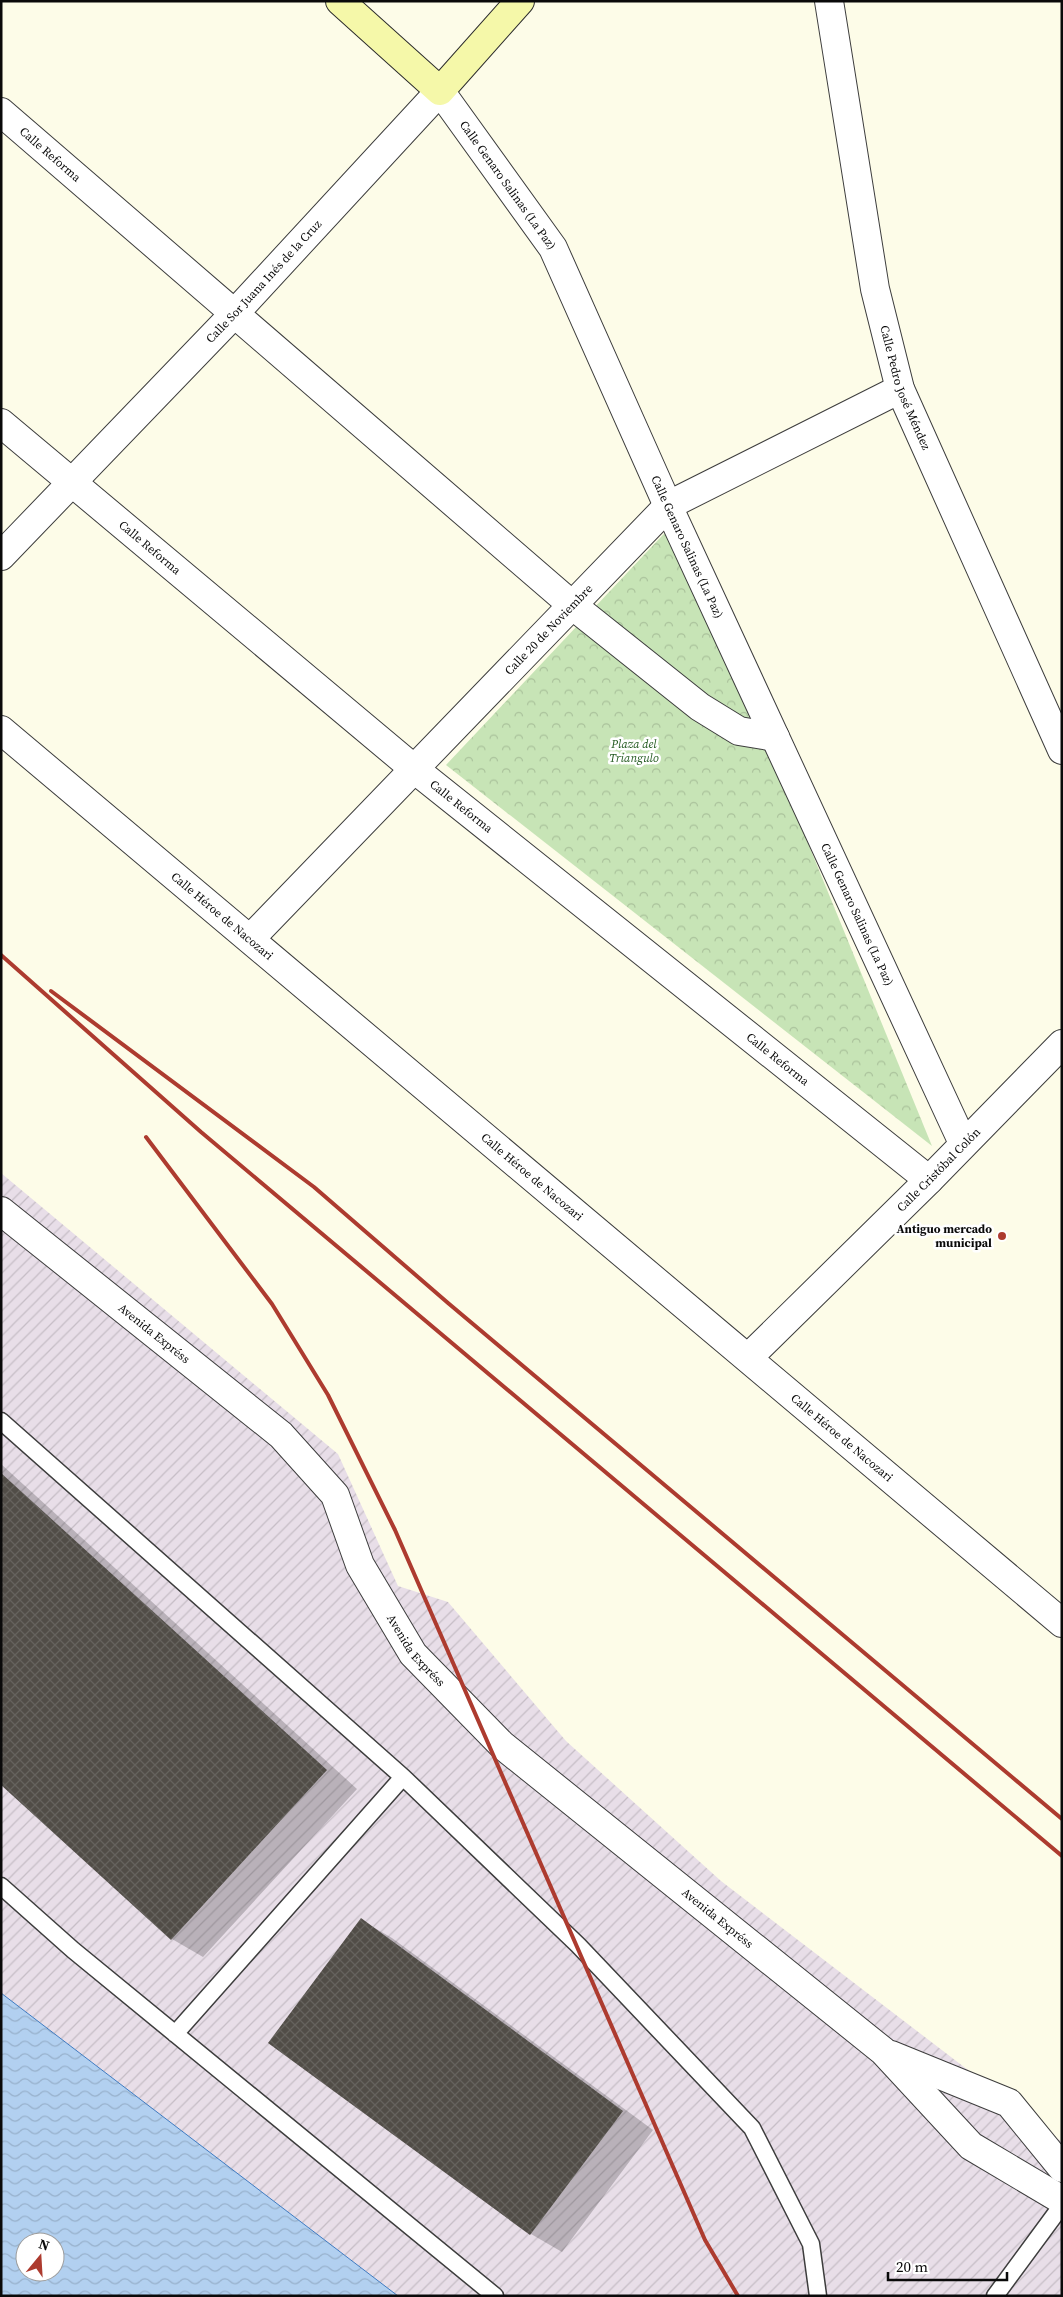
<svg xmlns="http://www.w3.org/2000/svg" width="1063" height="2297" font-family="'Source Serif 4',serif">
  <style>
    .industrial { fill: url(#industrial-furrows) }
    .park { fill: url(#park-crowns) }
    .water { fill: url(#water-waves); stroke: #3f7ac1; fill-rule: evenodd }
    .shadow { fill: #0003 }
    .building { fill: url(#building-cross-hatch) }
    .lines { fill: none; stroke-linecap: round; stroke-linejoin: round }
    .service-casing { stroke: #3d3d3d; stroke-width: 19 }
    .minor-casing { stroke: #3d3d3d; stroke-width: 30 }
    .tertiary-casing { stroke: #3d3d3d; stroke-width: 30 }
    .secondary-casing { stroke: #2c2c2c; stroke-width: 30 }
    .service { stroke: #fff; stroke-width: 16 }
    .minor { stroke: #fff; stroke-width: 28 }
    .tertiary { stroke: #fff; stroke-width: 28 }
    .secondary { stroke: #f5f8a9; stroke-width: 28 }
    .rail { stroke: #ad3b2f; stroke-width: 4 }
    .poi-dot { fill: #ad3b2f; stroke: #fff; stroke-width: 2 }
    .labels { text-anchor: middle; stroke-width: 5; stroke-linejoin: round; paint-order: stroke }
    .street-label { font-size: 12px; fill: #0a0a0a; stroke: #fff }
    .park-label { font-size: 12px; font-style: italic; fill: #245b21; stroke: #fff }
    .poi-label { font-size: 12px; font-weight: bold; fill: #0a0a0a; stroke: #fff; text-anchor: end }
  </style>
  <defs>
    <pattern id="industrial-furrows" width="10" height="10" patternUnits="userSpaceOnUse" patternTransform="scale(1.25)"><rect width="10" height="10" fill="#e8dee8"/><path d="M-1 1l2-2M0 10L10 0M9 11l2-2" fill="none" stroke="#c6bdc6"/></pattern>
    <pattern id="park-crowns" width="20" height="18" patternUnits="userSpaceOnUse" patternTransform="scale(1.25)"><rect width="20" height="18" fill="#c7e4b6"/><path d="M2 6a3 3 0 1 1 6 0M12 15a3 3 0 1 1 6 0" fill="none" stroke="#aac29b"/></pattern>
    <pattern id="water-waves" width="16" height="10" patternUnits="userSpaceOnUse" patternTransform="scale(1.25)"><rect width="16" height="10" fill="#b2d0f0"/><path d="M0 5q4-4 8 0t8 0" fill="none" stroke="#98b1cc"/></pattern>
    <pattern id="building-cross-hatch" width="8" height="8" patternUnits="userSpaceOnUse" patternTransform="scale(1.25)"><rect width="8" height="8" fill="#514d47"/><path d="M0 0l8 8M0 8l8-8" fill="none" stroke="#65625d"/></pattern>
  </defs>
  <rect width="100%" height="100%" fill="#fdfce8"/>
  <path class="industrial" d="M1,1173L338,1454L398,1586L448,1602L566,1741L721,1881L1062,2142V2296H398L1,1993Z"/>
  <path class="park" d="M676,521L932,1146L446,765Z"/>
  <path class="water" d="M1,1993L398,2296H1ZM25,2242H55V2272H25Z"/>
  <path class="shadow" d="M1,1464L357,1789L203,1957L172,1939L1,1783Z
    M361,1920L392,1938L653,2130L562,2252L531,2234L270,2043Z"/>
  <path class="building" d="M1,1473L327,1770L171,1940L1,1785Z
    M361,1918L623,2111L530,2235L268,2043Z"/>
  <g class="lines">
    <g class="service-casing">
      <path id="service" d="M1,1421L403,1777L578,1945L752,2128L811,2244L818,2296
        M1,1886L73,1950L495,2296
        M175,2034L403,1777
        M995,2296L1062,2205"/>
    </g>
    <g class="minor-casing">
      <g id="minor">
        <path id="s1" d="M829,1L875,289L900,389L1062,750"/>
        <path id="s2" d="M440,91L553,248L668,506L963,1143"/>
        <path id="s3" d="M1,112L572,605L700,707L739,731L775,737"/>
        <path id="s4" d="M1,423L413,768L929,1180"/>
        <path id="s5" d="M250,939L669,505L900,389"/>
        <path id="s6" d="M1,1211L281,1435L335,1495L360,1565L413,1654L502,1745L883,2051L971,2146L1062,2200"/>
        <path id="s7" d="M748,1358L929,1180L1062,1044"/>
        <path d="M891,2055L1009,2103L1062,2168"/>
      </g>
    </g>
    <g class="tertiary-casing">
      <g id="tertiary">
        <path id="s8" d="M1,556L234,314L440,91"/>
        <path id="s9" d="M1,730L1062,1623"/>
      </g>
    </g>
    <g class="secondary-casing">
      <path id="secondary" d="M340,1L440,91L520,1"/>
    </g>
    <use href="#service" class="service"/>
    <use href="#minor" class="minor"/>
    <use href="#tertiary" class="tertiary"/>
    <use href="#secondary" class="secondary"/>
    <path class="rail" d="M1,955L201,1132L1062,1856
      M51,991L314,1187L448,1303L1062,1819
      M146,1137L272,1304L328,1395L395,1530L705,2240L738,2296"/>
  </g>
  <circle class="poi-dot" cx="1002" cy="1236" r="5"/>
  <g class="labels">
    <g class="street-label">
      <text dy="4" stroke="none"><textPath href="#s3" startOffset="65">Calle Reforma</textPath></text>
      <text dy="4" stroke="none"><textPath href="#s2" startOffset="116">Calle Genaro Salinas (La Paz)</textPath></text>
      <text dy="4" stroke="none"><textPath href="#s8" startOffset="380">Calle Sor Juana Inés de la Cruz</textPath></text>
      <text dy="4" stroke="none"><textPath href="#s1" startOffset="395">Calle Pedro José Méndez</textPath></text>
      <text dy="4" stroke="none"><textPath href="#s2" startOffset="521">Calle Genaro Salinas (La Paz)</textPath></text>
      <text dy="4" stroke="none"><textPath href="#s4" startOffset="194">Calle Reforma</textPath></text>
      <text dy="4" stroke="none"><textPath href="#s5" startOffset="430">Calle 20 de Noviembre</textPath></text>
      <text dy="4" stroke="none"><textPath href="#s4" startOffset="599">Calle Reforma</textPath></text>
      <text dy="4" stroke="none"><textPath href="#s2" startOffset="926">Calle Genaro Salinas (La Paz)</textPath></text>
      <text dy="4" stroke="none"><textPath href="#s9" startOffset="289">Calle Héroe de Nacozari</textPath></text>
      <text dy="4" stroke="none"><textPath href="#s4" startOffset="1004">Calle Reforma</textPath></text>
      <text dy="4" stroke="none"><textPath href="#s7" startOffset="268">Calle Cristóbal Colón</textPath></text>
      <text dy="4" stroke="none"><textPath href="#s9" startOffset="694">Calle Héroe de Nacozari</textPath></text>
      <text dy="4" stroke="none"><textPath href="#s6" startOffset="196">Avenida Expréss</textPath></text>
      <text dy="4" stroke="none"><textPath href="#s9" startOffset="1099">Calle Héroe de Nacozari</textPath></text>
      <text dy="4" stroke="none"><textPath href="#s6" startOffset="616">Avenida Expréss</textPath></text>
      <text dy="4" stroke="none"><textPath href="#s6" startOffset="1021">Avenida Expréss</textPath></text>
    </g>
    <g class="park-label">
      <text x="634" y="748">Plaza del<tspan x="634" dy="14">Triangulo</tspan></text>
    </g>
    <g class="poi-label">
      <text x="992" y="1233">Antiguo mercado<tspan x="992" dy="14">municipal</tspan></text>
    </g>
  </g>
  <rect width="1063" height="2297" fill="none" stroke="#0a0a0a" stroke-width="5"/>
  <g transform="translate(40 2257) rotate(18)"><circle r="24" fill="#ffffff" stroke="#9d9d9d"/>
  <path d="M0-4L9 19L0 12L-9 19Z" fill="#ad3b2f"/>
  <text y="-8" font-size="14" font-weight="bold" text-anchor="middle" fill="#0a0a0a">N</text>
  </g>
  <path d="M888 2272v8h119v-8" fill="none" stroke="#0a0a0a" stroke-width="2.5"/>
  <text x="896" y="2272" font-size="15" fill="#0a0a0a" stroke="#ffffff" stroke-width="4" paint-order="stroke">20 m</text>
</svg>
